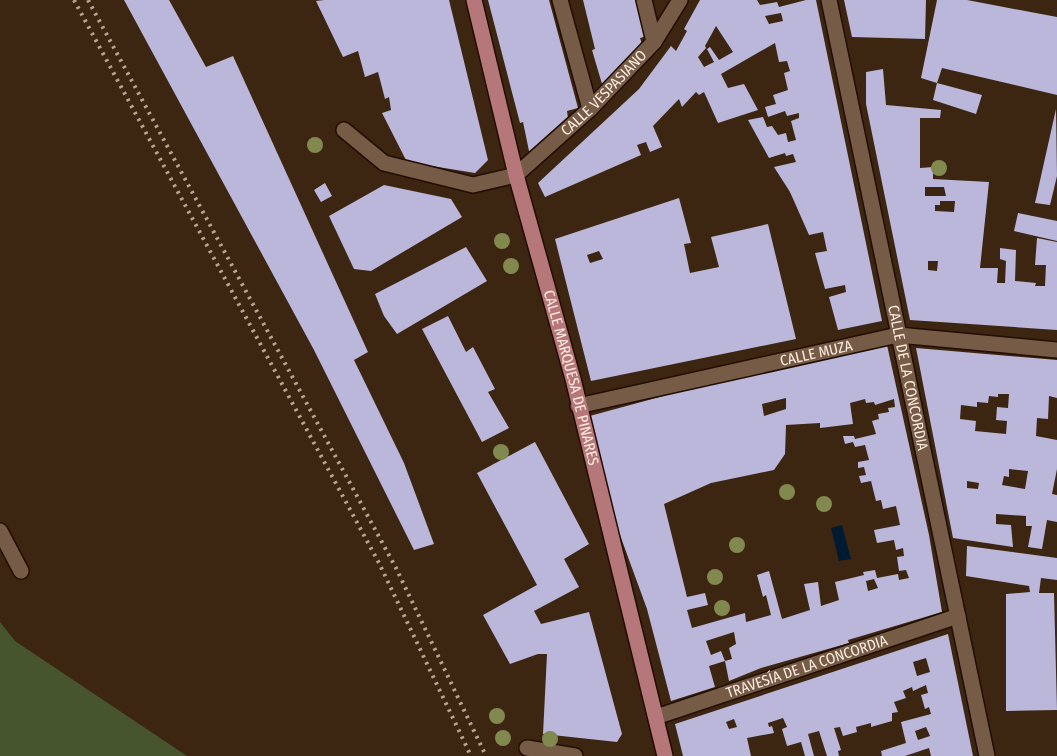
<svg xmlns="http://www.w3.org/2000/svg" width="1057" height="756" font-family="'Fira Sans Condensed',sans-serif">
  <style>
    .green { fill: #46552d }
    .water { fill: #001b31 }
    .building { fill: #bab7da; fill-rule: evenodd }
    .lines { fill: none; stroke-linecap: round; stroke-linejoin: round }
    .minor-casing { stroke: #230d00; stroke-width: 18 }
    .major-casing { stroke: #230d00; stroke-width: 18 }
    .minor { stroke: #765b46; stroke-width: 15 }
    .major { stroke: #b6777b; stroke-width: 15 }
    .rail { stroke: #b7a495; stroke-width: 4; stroke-dasharray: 2.5 5; stroke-linecap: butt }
    .tree { fill: #81894f }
    .labels { text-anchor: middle; stroke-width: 5; stroke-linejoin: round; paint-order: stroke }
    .street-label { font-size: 15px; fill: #fdede1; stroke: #1b1108 }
  </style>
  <rect width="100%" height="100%" fill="#3c2511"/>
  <path class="green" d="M0,622L15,641L187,756H0Z"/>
  <path class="water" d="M842,525L851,559L839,561L831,528Z"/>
  <path class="building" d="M124,0H169L206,67L233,56L368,352L354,360L404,463L434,544L414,550L314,350Z
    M324,0H449L488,160L475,173L407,162L382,113L391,110L389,97L385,99L378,72L365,77L358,51L343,57L316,1Z
    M488,0H549L578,108L567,111L568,118L534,150L529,151L523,122L520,123Z
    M583,0H638L647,36L640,38L643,47L602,84L592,50L595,49Z
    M700,0H757L760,5L777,2L779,7L806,0H816L882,321L838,330L829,297L846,292L845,285L825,289L815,253L827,251L823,232L809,235L790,192L774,167L796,162L793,154L786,156L785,153L769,158L748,120L763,117L767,127L772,126L778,135L786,133L788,142L796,140L791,121L799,118V113L787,116L785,111L768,117L765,107L776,104L773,95L788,90L784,73L790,71L787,61L779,62L775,43L721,74L728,88L744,84L758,110L718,123L704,92L699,95L696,92L682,107L679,99L653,126L662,147L650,152L646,142L637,145L641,155L545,197L538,183L639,89L671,46L676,51L687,31L684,29ZM781,13L783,21L769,24L765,16ZM716,26L733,52L719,60L710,47L707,49L714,62L704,67L698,57L706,48L705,46Z
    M844,0H926L925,39L852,37Z
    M937,0H967L1057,17V95L942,68L937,83L921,78Z
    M883,69L886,105L941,110L940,118H920V168L933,167V179L989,182L980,268H998L997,283H1005L1006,261L1000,259V248L1016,250L1015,281L1036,283L1035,286H1045L1046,265H1035L1037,238L1057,242V330L910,320L866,104V72ZM925,187H944L946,196H925ZM940,201H955L954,212L935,211V205H940ZM928,261H938L937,271L928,270Z
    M937,83L982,95L976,114L933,100Z
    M1056,109L1057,176L1050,205L1035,203Z
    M325,183L332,196L321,202L314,190Z
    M384,185L451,199L462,217L371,271L354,269L329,216Z
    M679,198L691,243L684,244L690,273L719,267L711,237L768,224L796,339L591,381L555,239ZM599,251L603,259L590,263L587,255Z
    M1018,213L1057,221V241L1014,231Z
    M466,247L487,281L397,334L384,316L375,294Z
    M448,316L466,352L473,347L495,389L488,392L509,428L482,442L422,329Z
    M887,345L929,535L942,612L848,640L849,643L761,668L729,681L725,661L732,659L729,648L736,644L734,632L706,641L711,655L721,651L725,661L709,666L715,687L671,701L647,609L613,516L586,417L689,389ZM786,398V409L764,416L762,404ZM865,399L866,403L874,402L875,405L894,399L895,407L888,408L889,412L878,414L879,419L872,421L876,434L855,439L854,436H843L845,444L853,442L855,447L865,445L869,460L858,462V468L864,467L866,475L859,476L861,483L871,481L876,501L881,500L883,509L896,506L900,525L874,530L877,543L894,540L896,550L903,548L904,556L897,557L899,571L906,570L909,578L899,580L898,574L877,578L875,570L863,572L864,575L835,582L839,600L821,606L818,582L804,584L810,610L782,619L769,571L757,575L763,597L766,595L771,615L746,622L745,613L692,628L687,610L708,605L705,593L687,597L664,504L711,483L774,470L785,454L786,425L820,423V428L853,424L850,403ZM874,579L878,588L868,591L866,581Z
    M916,348L1057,360V398L1049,396L1048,419L1037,418L1036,436L1057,440V469L1052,494L1057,495V522L1047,520L1042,549L1028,547L1032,526H1026V516L996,514V524L1011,525L1013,547L953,538ZM998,394H1009L1008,408L997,407L996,420L1007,421L1006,434L975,431L976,421L960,419L961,405L977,407V402L988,403L989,396L998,397ZM1009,469L1028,471L1025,489L1002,485L1004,476L1009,477ZM967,481L979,483L978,489L967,488Z
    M535,442L589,544L564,559L579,587L534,611L541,624L589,612L622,734L617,742L543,734L547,654H538L510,664L483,615L537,585L477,473Z
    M967,546L1057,558V580L1041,578L1039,593H1054L1057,710L1006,711V594L1030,592L1029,586L966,576Z
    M948,634L973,756H931L929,748L905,756H882L881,751L906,743L901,722L931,714L929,707L925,709L921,695L928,693L926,685L913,691L912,687L903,691L906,698L894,702L898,712L892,713V721L871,727V723L856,727L857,732L843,736L840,727L834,728L841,750L838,751L839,756H827L819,731L808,734L814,756H805L801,742L787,746L782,729L787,727L783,718L768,723L769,727L772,726L774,733L747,738L751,756H683L675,724ZM926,658L930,672L917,676L913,662ZM734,719L737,727L729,729L726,722ZM926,727L930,736L918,740L915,731Z"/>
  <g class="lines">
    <g class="minor-casing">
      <g id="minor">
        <path d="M560,0L590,109"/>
        <path d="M644,0L654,42"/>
        <path id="s1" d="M829,0L987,756"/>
        <path id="s2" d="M344,130L384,163L473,185L516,175L590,109L654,42L680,0"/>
        <path id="s3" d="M578,406L898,335L1057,350"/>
        <path d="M0,531L21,571"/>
        <path id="s4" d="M656,717L958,616"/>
        <path d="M527,748L575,756"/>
      </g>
    </g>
    <g class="major-casing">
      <g id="major">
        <path id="s5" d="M474,0L516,175L573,379L665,756"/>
      </g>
    </g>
    <use href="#minor" class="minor"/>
    <use href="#major" class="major"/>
    <path class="rail" d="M74,0L379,563L471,756
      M88,0L396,568L486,756"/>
  </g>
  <g class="tree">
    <circle cx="315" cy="145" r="8"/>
    <circle cx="939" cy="168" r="8"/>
    <circle cx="502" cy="241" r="8"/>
    <circle cx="511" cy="266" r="8"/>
    <circle cx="501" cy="452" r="8"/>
    <circle cx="787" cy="492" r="8"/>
    <circle cx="824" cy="504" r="8"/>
    <circle cx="737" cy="545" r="8"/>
    <circle cx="715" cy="577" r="8"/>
    <circle cx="722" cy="608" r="8"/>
    <circle cx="497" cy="716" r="8"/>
    <circle cx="503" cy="738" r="8"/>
    <circle cx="550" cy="739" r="8"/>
  </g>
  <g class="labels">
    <g class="street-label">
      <text dy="5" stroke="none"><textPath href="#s2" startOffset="308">CALLE VESPASIANO</textPath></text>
      <text dy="5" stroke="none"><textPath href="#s3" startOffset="244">CALLE MUZA</textPath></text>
      <text dy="5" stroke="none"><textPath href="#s5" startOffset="390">CALLE MARQUESA DE PINARES</textPath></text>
      <text dy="5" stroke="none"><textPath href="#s1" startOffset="386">CALLE DE LA CONCORDIA</textPath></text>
      <text dy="5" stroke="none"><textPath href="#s4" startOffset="159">TRAVESÍA DE LA CONCORDIA</textPath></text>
    </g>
  </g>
</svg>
